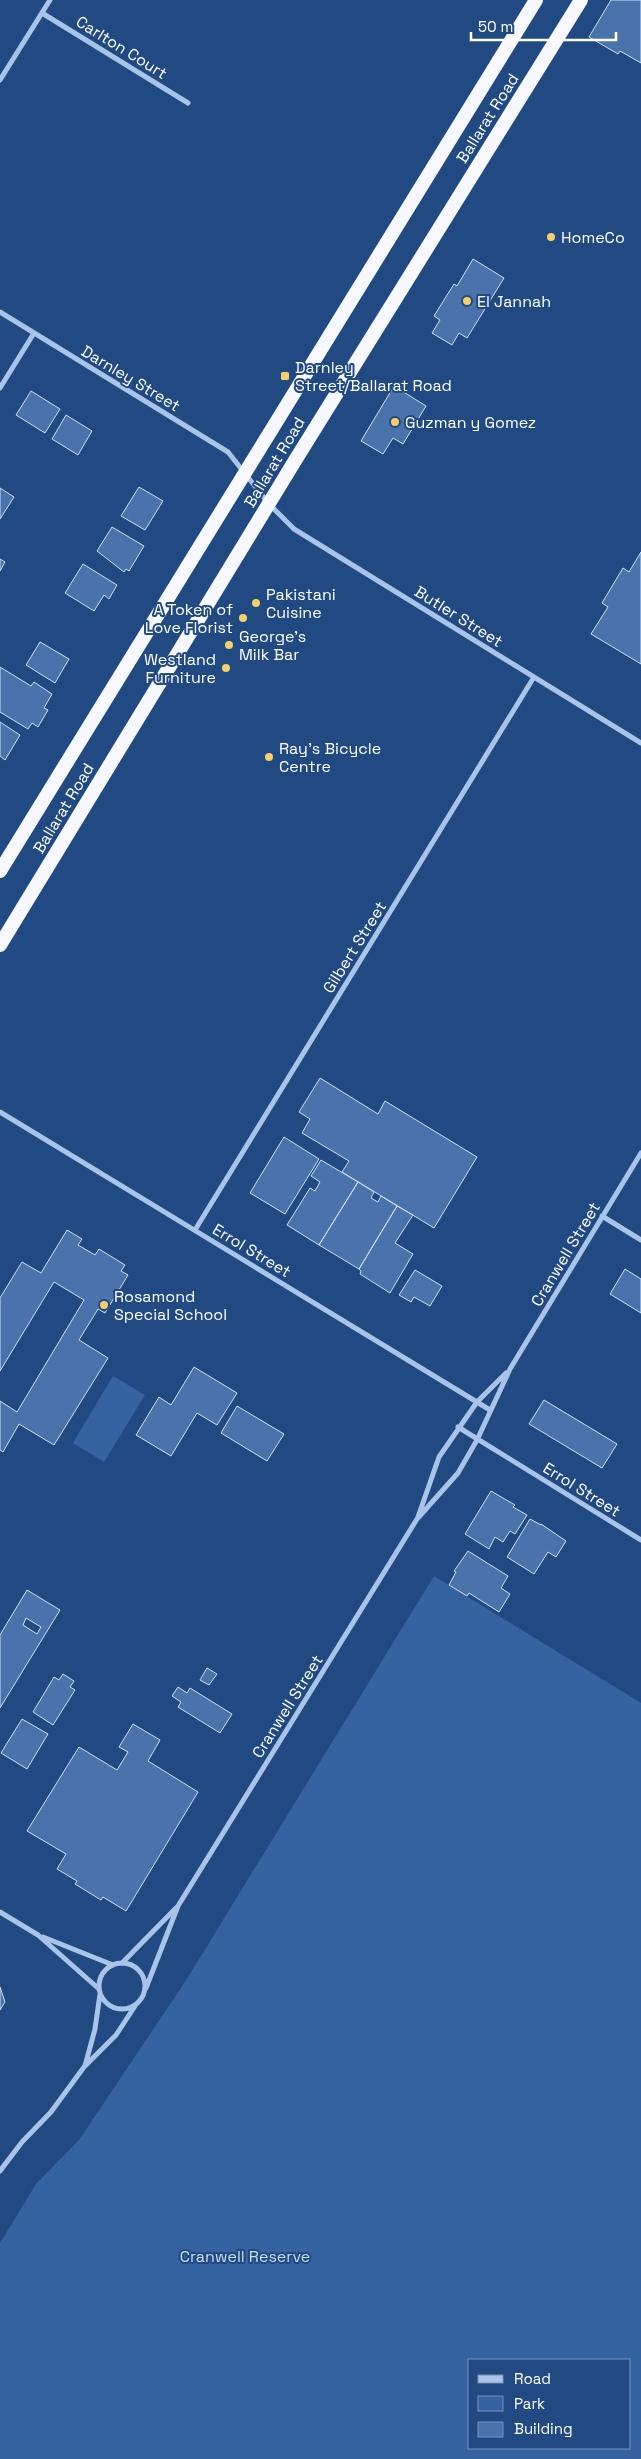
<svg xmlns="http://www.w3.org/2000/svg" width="641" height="2459" font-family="'Space Grotesk',sans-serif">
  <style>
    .green { fill: #3563a1; fill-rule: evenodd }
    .building { fill: #4a73ac; stroke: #cddff7; fill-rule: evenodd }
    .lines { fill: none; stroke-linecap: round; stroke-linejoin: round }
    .minor { stroke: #a9c4e9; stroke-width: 5 }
    .trunk { stroke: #f6f8fe; stroke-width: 14 }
    .poi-dot { fill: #f5d06a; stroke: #214a83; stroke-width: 2 }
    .labels { text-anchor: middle; stroke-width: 4; stroke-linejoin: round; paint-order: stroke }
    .street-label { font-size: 16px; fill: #fff; stroke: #214a83 }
    .poi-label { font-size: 16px; fill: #fff; stroke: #214a83; text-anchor: start }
    .park-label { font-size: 16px; fill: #cddff7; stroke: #214a83 }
  </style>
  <rect width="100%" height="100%" fill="#214a83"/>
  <path class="green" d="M113,1376L145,1395L104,1462L73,1443Z
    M434,1576L641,1703V2459H0V2243L36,2184L79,2140L185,1982ZM470,2360H630V2448H470Z"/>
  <path class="building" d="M611,0H641V63L620,51L618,54L589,37Z
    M473,259L504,278L467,338L459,333L452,345L432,333L440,320L434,316L454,284L457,286Z
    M394,386L426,406L403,444L393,438L383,454L361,441Z
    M31,391L60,409L45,433L16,415Z
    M66,415L92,431L78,455L52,439Z
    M139,487L163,501L145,530L121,516Z
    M0,488L14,497L0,519Z
    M112,527L144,546L129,571L126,569L124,572L97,551Z
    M641,552V664L591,634L608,607L602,603L623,568L629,572Z
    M0,559L5,562L0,571Z
    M83,564L117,585L109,599L104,595L94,611L65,593Z
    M40,642L69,659L55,683L26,665Z
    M0,667L31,686L34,682L52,694L44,708L48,710L38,727L32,723L28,729L0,712Z
    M0,722L20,735L5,760L0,756Z
    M320,1078L378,1114L385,1101L477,1157L434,1228L342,1172L349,1161L302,1133L310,1119L299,1112Z
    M284,1137L319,1159L285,1214L250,1193Z
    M321,1160L358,1182L319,1245L287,1225L310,1188L315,1191L320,1182L311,1176Z
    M358,1182L374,1192L371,1198L378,1202L381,1196L397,1206L359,1269L319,1245Z
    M397,1206L413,1215L395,1243L413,1254L390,1293L360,1274L361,1271L359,1269Z
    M67,1230L82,1239L78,1245L95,1255L99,1249L125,1265L121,1271L128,1275L105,1313L98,1309L79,1340L108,1358L54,1445L19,1424L3,1452L0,1450V1401L17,1412L84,1300L54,1282L0,1371V1298L22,1262L41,1273Z
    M625,1269L641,1279V1313L610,1294Z
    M415,1270L442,1286L430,1306L414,1297L411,1302L399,1295Z
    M194,1367L237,1393L217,1425L197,1413L171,1456L136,1435L159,1397L171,1405Z
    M544,1400L617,1444L602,1468L529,1424Z
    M237,1406L284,1434L267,1461L221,1433Z
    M491,1491L515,1505L513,1507L527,1515L515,1534L510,1531L503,1542L495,1537L489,1549L465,1534Z
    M530,1519L541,1525V1524L566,1541L556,1557L548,1552L534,1574L507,1557Z
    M468,1551L508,1576L501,1588L510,1594L499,1612L469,1593L467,1596L449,1585L456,1572L454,1571Z
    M27,1590L60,1610L0,1708V1635ZM26,1618L41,1627L37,1634L23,1625Z
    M207,1668L217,1674L209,1685L200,1680Z
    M63,1674L74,1681L70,1687L75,1690L53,1725L33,1712L54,1677L59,1680Z
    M178,1687L187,1693L190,1688L232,1714L220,1733L178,1707L181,1702L172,1696Z
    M22,1719L48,1734L27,1769L1,1753Z
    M133,1724L160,1740L148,1761L198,1792L126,1911L103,1897L101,1900L75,1884L77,1881L57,1869L66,1854L27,1831L79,1747L117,1770L128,1752L119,1747Z
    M0,1987L5,2002L0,2010Z"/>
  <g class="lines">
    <path class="minor" d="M42,13L188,103
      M0,80L50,0
      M0,312L228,452L269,504L294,529L641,743
      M0,388L34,333
      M0,1112L490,1410
      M602,1216L641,1240
      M195,1230L534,677
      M458,1427L641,1540
      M418,1517L439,1457L477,1402L506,1373
      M0,1912L38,1935L99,1989
      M43,1937L113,1965
      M99 1986a23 23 0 1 1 46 0a23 23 0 1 1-46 0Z
      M122,1963L176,1908
      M146,1988L178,1906L417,1519L458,1473L477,1440L510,1369L641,1153
      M85,2066L95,2029L100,1994
      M0,2171L22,2142L51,2112L84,2067L116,2035L135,2006"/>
    <path class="trunk" d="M0,871L536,0
      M0,945L296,459L581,0"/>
  </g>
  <g class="poi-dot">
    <circle cx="551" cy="237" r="5"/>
    <circle cx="467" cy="301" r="5"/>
    <rect x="280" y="371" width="10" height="10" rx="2.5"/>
    <circle cx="395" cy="422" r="5"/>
    <circle cx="256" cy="603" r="5"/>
    <circle cx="243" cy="618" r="5"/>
    <circle cx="229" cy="645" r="5"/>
    <circle cx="226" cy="668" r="5"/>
    <circle cx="269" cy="757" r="5"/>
    <circle cx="104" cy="1305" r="5"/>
  </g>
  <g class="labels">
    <g class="street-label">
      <text transform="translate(122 47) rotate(32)" y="6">Carlton Court</text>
      <text transform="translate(487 118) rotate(-58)" y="6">Ballarat Road</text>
      <text transform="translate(131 378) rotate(31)" y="6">Darnley Street</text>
      <text transform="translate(274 462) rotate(-59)" y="6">Ballarat Road</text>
      <text transform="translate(459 616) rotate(32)" y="6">Butler Street</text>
      <text transform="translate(63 808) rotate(-59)" y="6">Ballarat Road</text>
      <text transform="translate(354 947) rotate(-58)" y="6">Gilbert Street</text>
      <text transform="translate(252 1250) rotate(31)" y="6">Errol Street</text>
      <text transform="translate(565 1254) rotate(-59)" y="6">Cranwell Street</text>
      <text transform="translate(582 1489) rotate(32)" y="6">Errol Street</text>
      <text transform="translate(287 1706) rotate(-58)" y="6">Cranwell Street</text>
    </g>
    <g class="poi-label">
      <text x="561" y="243">HomeCo</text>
      <text x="477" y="307">El Jannah</text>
      <text x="295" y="373">Darnley<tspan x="295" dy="18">Street/Ballarat Road</tspan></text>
      <text x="405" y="428">Guzman y Gomez</text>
      <text x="266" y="600">Pakistani<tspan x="266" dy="18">Cuisine</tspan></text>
      <text x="233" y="615" text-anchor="end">A Token of<tspan x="233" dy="18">Love Florist</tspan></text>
      <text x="239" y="642">George's<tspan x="239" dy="18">Milk Bar</tspan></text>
      <text x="216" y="665" text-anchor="end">Westland<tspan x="216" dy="18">Furniture</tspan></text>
      <text x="279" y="754">Ray's Bicycle<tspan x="279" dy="18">Centre</tspan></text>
      <text x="114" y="1302">Rosamond<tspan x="114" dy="18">Special School</tspan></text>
    </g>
    <g class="park-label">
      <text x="245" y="2262">Cranwell Reserve</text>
    </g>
  </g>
  <rect x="468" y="2359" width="162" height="90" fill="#214a83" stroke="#7a92b5"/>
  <rect x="478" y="2375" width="25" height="8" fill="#a9c4e9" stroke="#7a92b5"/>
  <text x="514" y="2384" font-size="15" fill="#ffffff">Road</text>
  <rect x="478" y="2396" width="25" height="15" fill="#3563a1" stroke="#7a92b5"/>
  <text x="514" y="2409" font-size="15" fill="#ffffff">Park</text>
  <rect x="478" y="2422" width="25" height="15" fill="#4a73ac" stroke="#7a92b5"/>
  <text x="514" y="2434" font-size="15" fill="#ffffff">Building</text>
  <path d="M471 32v8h145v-8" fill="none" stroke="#ffffff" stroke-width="2.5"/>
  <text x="478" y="32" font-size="15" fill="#ffffff" stroke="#214a83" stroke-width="4" paint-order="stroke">50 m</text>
</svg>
